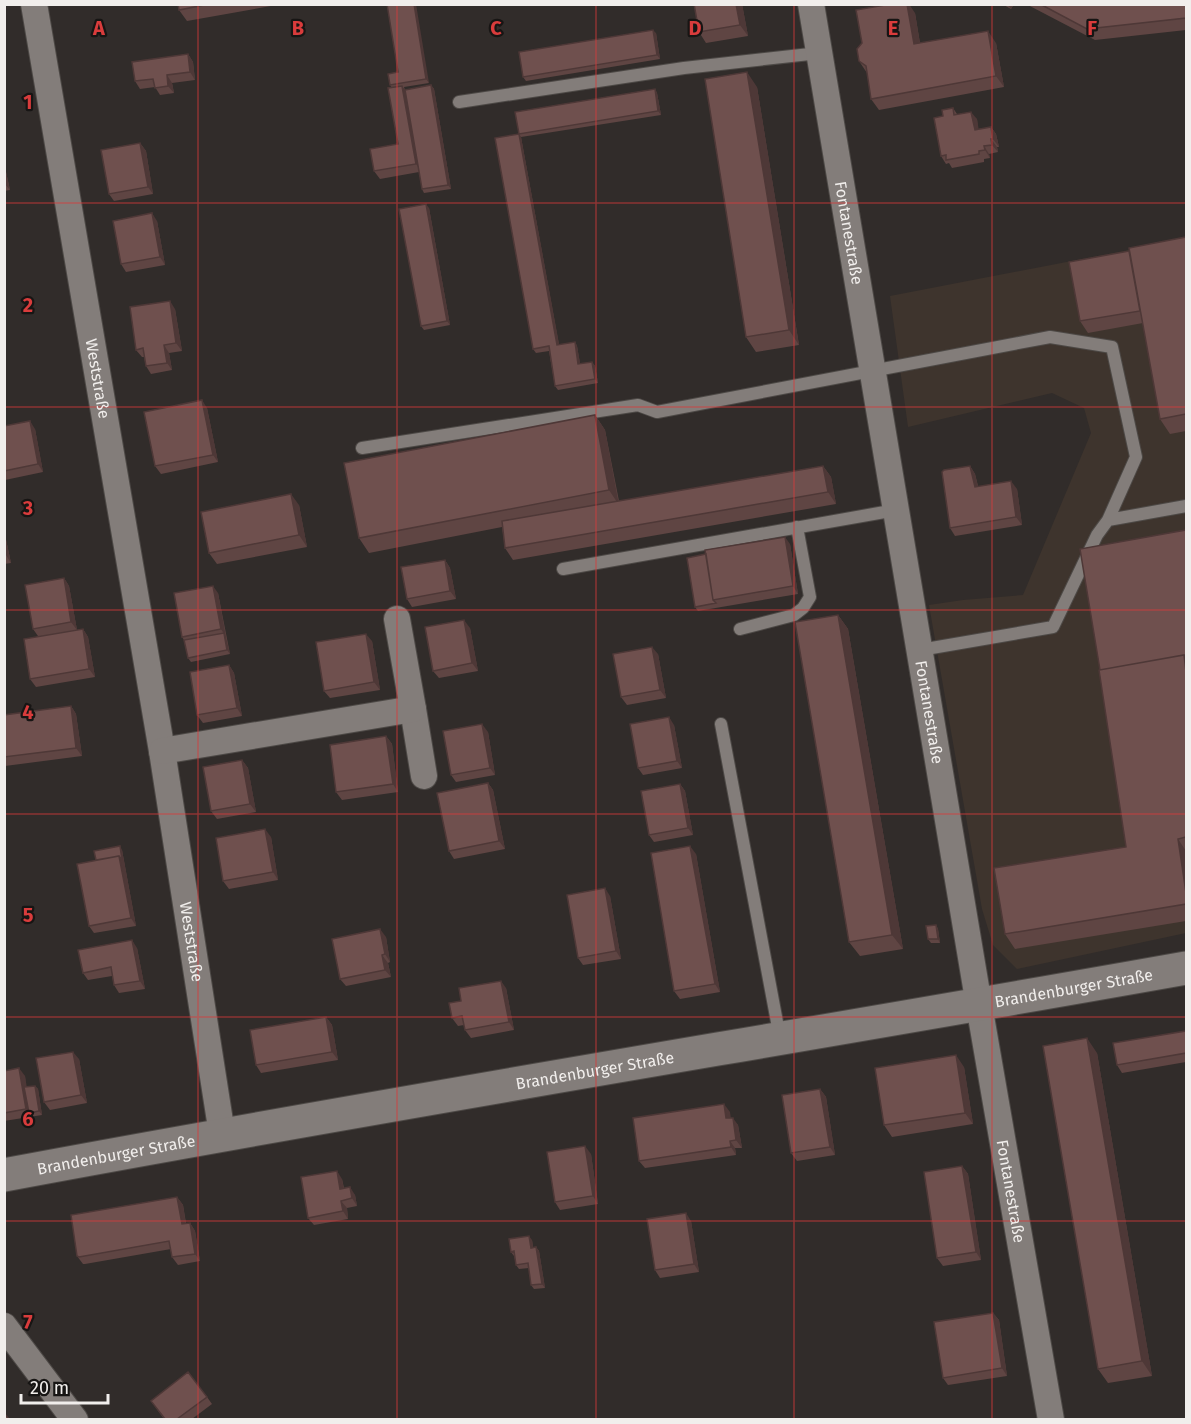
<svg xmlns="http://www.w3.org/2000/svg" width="1191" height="1424" font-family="'Fira Sans',sans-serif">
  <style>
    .built { fill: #3e342d }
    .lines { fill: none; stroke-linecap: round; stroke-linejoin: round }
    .lane-casing { stroke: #4d4946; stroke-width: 14 }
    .street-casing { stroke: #4d4946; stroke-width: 28 }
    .secondary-casing { stroke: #4d4946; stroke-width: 35 }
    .lane { stroke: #837d7a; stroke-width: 12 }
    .street { stroke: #837d7a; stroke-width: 26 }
    .secondary { stroke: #837d7a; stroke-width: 33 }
    .wall { fill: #5f4543 }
    .shaded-wall { fill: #4e3837 }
    .building { fill: #6f504e; stroke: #4e3837; stroke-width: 1.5 }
    .grid { fill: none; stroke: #d93c3c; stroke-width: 1.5; stroke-opacity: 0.55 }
    .labels { text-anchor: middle; stroke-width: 4.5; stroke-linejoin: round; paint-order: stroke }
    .street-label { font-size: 16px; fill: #f1eeec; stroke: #171514 }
    .grid-label { font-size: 20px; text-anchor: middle; font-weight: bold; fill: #d93c3c; stroke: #171514; stroke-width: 4.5; stroke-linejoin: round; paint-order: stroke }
  </style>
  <rect width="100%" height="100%" fill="#312c2a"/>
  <path class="built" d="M1186,239V933L1017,969L993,945L982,909L929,605L963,600L1023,595L1091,433L1084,408L1052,393L908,427L890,296Z"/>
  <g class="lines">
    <g class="lane-casing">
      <path id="lane" d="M459,102L684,68L819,53
        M362,448L638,405L657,412L1050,337L1112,347L1136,457L1108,520L1097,535L1053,627L920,650
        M1108,520L1186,506
        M563,569L896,510
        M740,629L794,615L803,608L810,597L797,527
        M721,724L780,1038"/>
    </g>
    <g class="street-casing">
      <g id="street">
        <path id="s1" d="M34,4L162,751L222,1134"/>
        <path id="s2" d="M811,4L979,1005L1051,1420"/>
        <path d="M413,709L424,776"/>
        <path d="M162,751L413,709L397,619"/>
        <path d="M4,1326L75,1420"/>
      </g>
    </g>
    <g class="secondary-casing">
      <g id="secondary">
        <path id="s3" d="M4,1175C398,1101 793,1038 1186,968"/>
      </g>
    </g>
    <use href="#lane" class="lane"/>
    <use href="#street" class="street"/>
    <use href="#secondary" class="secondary"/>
  </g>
  <path class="wall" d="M178,4H282L187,21L179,10Z
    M387,4L429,83L404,87L405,90L431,85L434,89L451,189L424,193L422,189L419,172L380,179L374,171L398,144L392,88L390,85L398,72Z
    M742,4L748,36L706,43L699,32Z
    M1002,4H1014L1011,9Z
    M1026,4H1186V30L1095,40Z
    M915,13L920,43H996L1004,87L879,110L871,99L867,73L859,61L862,43Z
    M656,33L660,59L526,81L523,77Z
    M188,54L193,62L195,80L172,83L174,93L160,95L155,87L140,89L135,81Z
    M757,87L799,345L756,352L746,337Z
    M655,89L657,93L661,115L521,137L559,345L575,342L577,346L580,364L592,362L595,366L598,383L558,390L555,386L549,351L536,353L533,349L519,134Z
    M953,108L957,114L977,119L978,129L991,127L996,134L999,147H997L998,152L989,154L990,158L984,159V162L952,168L949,163L946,164L941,156L943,116Z
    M140,143L146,151L153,194L114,201L109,194Z
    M4,163L10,190L4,191Z
    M429,208L450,325L424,330L421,326Z
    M157,221L165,265L126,272L121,264Z
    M1186,237V431L1170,434L1160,419L1143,323L1088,333L1080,321L1129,251Z
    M175,309L182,351L169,353L172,370L151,374L146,366L144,357H142L136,350Z
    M207,408L218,462L161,474L155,466Z
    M595,415L605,430L619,501L823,466L831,477L836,504L513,560L505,548L502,527L369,553L359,538Z
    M4,426L35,429L43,472L5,480Z
    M970,466L975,474L978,486L1017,489L1022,525L955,536L950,528Z
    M299,505L307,547L217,564L209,553Z
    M4,530L11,563L4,564Z
    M1186,530V921L1015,949L1005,934L1126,847L1100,670Z
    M790,544L798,594L698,611L695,607L706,554Z
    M445,560L450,568L456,599L412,607L407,599Z
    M64,578L69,586L77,630L83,629L88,637L95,677L36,687L30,679L38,636L33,629Z
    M218,593L230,654L191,662L188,658L184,640L182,637Z
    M838,615L848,629L903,949L860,956L849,942Z
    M470,628L478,671L439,678L433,671Z
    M372,641L380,690L330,698L324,691Z
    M658,654L666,698L627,705L621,697Z
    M229,665L234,673L242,716L203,723L197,715Z
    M71,706L76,714L82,756L5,766L4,715Z
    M674,725L682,768L643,775L638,768Z
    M488,732L495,775L456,782L451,775Z
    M386,736L392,744L398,792L342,800L336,792Z
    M242,760L248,768L256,812L217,819L211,811Z
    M488,783L493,790L505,849L454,859L449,851Z
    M680,784L685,791L693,835L654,842L649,835Z
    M271,837L278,880L229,889L223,881Z
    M122,850L136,926L94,933L89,926L96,860Z
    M696,854L720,992L680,999L674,991Z
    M610,896L621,959L583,965L578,958Z
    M936,925L938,929L940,943H931L928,939Z
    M386,937L390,962L388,963L391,977L346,986L340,979Z
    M137,948L145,989L119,993L114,985L112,976L88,980L83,973Z
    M506,988L514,1030L471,1038L465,1030L464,1025L458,1026L452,1018L461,1001Z
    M326,1017L332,1025L338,1060L261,1073L256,1065Z
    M1186,1031V1062L1122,1073L1117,1065Z
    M1097,1053L1152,1376L1108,1383L1098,1369Z
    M79,1059L87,1103L50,1110L44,1102Z
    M964,1067L973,1124L892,1137L884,1125Z
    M4,1071L25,1076L26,1087L35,1086L38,1089L42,1115L4,1121Z
    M820,1089L826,1097L835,1155L797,1161L791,1153Z
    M730,1112V1118L738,1125L742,1148H735L736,1155L645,1168L639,1161Z
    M591,1154L598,1204L560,1210L555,1202Z
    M962,1166L968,1174L981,1260L943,1266L937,1258Z
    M342,1179L344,1188L355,1195L357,1206L347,1208L348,1219L314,1225L308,1218Z
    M177,1197L183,1205L186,1223H190L195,1231L200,1261L178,1265L172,1257L171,1249L85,1264H83L77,1256Z
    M691,1221L699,1272L660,1278L655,1270Z
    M532,1240L533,1247H536L539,1251L545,1288L534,1289L531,1285L529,1268L519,1269L516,1265L514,1255V1256L511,1252Z
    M993,1313L999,1320L1007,1376L948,1385L943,1378Z
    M207,1397L212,1404L192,1419H164L151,1401Z"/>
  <path class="shaded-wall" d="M414,4H416L429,83L426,79Z
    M736,4H742L748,36L740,25Z
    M907,4H909L915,13L922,56L914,44Z
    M1007,4H1014L1011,9Z
    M653,30L656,33L660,59L657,55Z
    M988,31L996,43L1004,87L996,76Z
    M188,54L193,62L195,80L190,72Z
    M747,72L757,87L799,345L789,330Z
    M167,75L172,83L174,93L168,86Z
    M431,85L434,89L451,189L448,185Z
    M402,86L408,94L421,171L416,164Z
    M655,89L657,93L661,115L658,111Z
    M971,112L977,119L980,137L975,130Z
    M991,127L996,134L999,147L993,139Z
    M519,134L521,137L560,349L557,345Z
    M991,139L997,147L998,152L992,145Z
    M140,143L146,151L153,194L148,187Z
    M984,146L989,154L990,158L985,150Z
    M4,163L10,190L4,183Z
    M426,204L429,208L450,325L447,321Z
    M152,213L157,221L165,265L160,257Z
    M170,301L175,309L182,351L176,343Z
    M575,342L577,346L581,368L578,364Z
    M164,345L169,353L172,370L167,363Z
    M592,362L595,366L598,383L595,379Z
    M202,400L207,408L218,462L213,455Z
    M595,415L605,430L619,505L609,490Z
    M30,421L35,429L43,472L38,464Z
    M823,466L831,477L836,504L828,492Z
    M970,466L975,474L980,494L975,487Z
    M1011,481L1017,489L1022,525L1016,517Z
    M291,494L299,505L307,547L299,535Z
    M4,530L11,563L6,555L4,548Z
    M785,537L790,544L798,594L793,586Z
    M445,560L450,568L456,599L450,591Z
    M64,578L69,586L77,630L71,622Z
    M213,586L218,593L226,637L221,629Z
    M838,615L848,629L903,949L892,935Z
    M464,620L470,628L478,671L472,663Z
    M83,629L88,637L95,677L89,669Z
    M224,633L226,637L230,654L227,650Z
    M366,634L372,641L380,690L374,682Z
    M652,647L658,654L666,698L660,690Z
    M229,665L234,673L242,716L237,708Z
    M71,706L76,714L82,756L76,748Z
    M669,717L674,725L682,768L677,761Z
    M482,724L488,732L495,775L490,768Z
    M386,736L392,744L398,792L393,784Z
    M242,760L248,768L256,812L250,804Z
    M488,783L493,790L505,849L499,841Z
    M680,784L685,791L693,835L688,828Z
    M265,829L271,837L278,880L273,872Z
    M1178,839L1186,851V893Z
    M120,846L122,850L136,926L131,918L119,856Z
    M690,846L696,854L720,992L715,984Z
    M605,888L610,896L621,959L616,951Z
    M936,925L938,929L940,943L938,939Z
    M380,929L386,937L390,962L385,954Z
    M132,940L137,948L145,989L140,981Z
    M382,955L388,963L391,977L385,970Z
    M501,981L506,988L514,1030L509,1022Z
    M326,1017L332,1025L338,1060L332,1052Z
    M1087,1038L1097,1053L1152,1376L1142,1361Z
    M73,1052L79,1059L87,1103L81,1095Z
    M956,1055L964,1067L973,1124L965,1113Z
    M19,1068L25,1076L31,1113H29L26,1109Z
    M35,1086L38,1089L42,1115L39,1111Z
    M820,1089L826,1097L835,1155L830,1147Z
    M724,1104L730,1112L732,1126L726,1118Z
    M733,1118L738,1125L742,1148L736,1140Z
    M730,1141L735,1148L736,1155L731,1147Z
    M585,1146L591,1154L598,1204L593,1196Z
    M962,1166L968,1174L981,1260L976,1252Z
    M337,1171L342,1179L345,1196L340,1189Z
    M350,1187L355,1195L357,1206L352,1198Z
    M177,1197L183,1205L187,1232L182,1224Z
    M341,1201L347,1208L348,1219L343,1211Z
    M686,1213L691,1221L699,1272L694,1264Z
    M190,1223L195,1231L200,1261L195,1254Z
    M529,1236L532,1240L534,1252L531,1248Z
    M536,1247L539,1251L545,1288L542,1284Z
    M993,1313L999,1320L1007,1376L1002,1368Z"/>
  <path class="building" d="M178,4H209L179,10Z
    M387,4H414L426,79L390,85L388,74L398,72Z
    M694,4H736L740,25L699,32Z
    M891,4H907L914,44L988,31L996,76L871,99L866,66L859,61L857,49L862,43L856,10Z
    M1040,4H1186V18L1087,29Z
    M653,30L657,55L523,77L519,52Z
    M188,54L190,72L167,75L168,86L155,88L153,79L135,81L132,62Z
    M747,72L789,330L746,337L705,79Z
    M431,85L448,185L422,189L405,90Z
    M402,86L416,164L374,171L370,149L398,144L388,88Z
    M655,89L658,111L519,134L515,112Z
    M953,108L954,115L971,112L975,130L991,127L993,139H991L992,145L984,146L985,150L979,151V154L946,160V155L941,156L934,118L943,116L942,110Z
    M519,134L557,345L575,342L578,364L592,362L595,379L555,386L549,346L533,349L495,138Z
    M140,143L148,187L109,194L101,150Z
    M426,204L447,321L421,326L399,209Z
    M152,213L160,257L121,264L113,221Z
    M1186,237V414L1160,419L1129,248Z
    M1129,251L1140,311L1080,321L1069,262Z
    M170,301L176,343L164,345L167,363L146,366L143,348L136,350L130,307Z
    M202,400L213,455L155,466L144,412Z
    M595,415L609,490L359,538L344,463Z
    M30,421L38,464L4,471V426Z
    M823,466L828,492L505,548L502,521Z
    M970,466L975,487L1011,481L1016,517L950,528L942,472L944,470Z
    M291,494L299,535L209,553L201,512Z
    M1186,530V662V659L1184,655L1100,670L1080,549Z
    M785,537L793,586L713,600L705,550Z
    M706,554L713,600L716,603L695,607L687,558Z
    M445,560L450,591L407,599L401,567Z
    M64,578L71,622L33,629L25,585Z
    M213,586L221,629L182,637L174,593Z
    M838,615L892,935L849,942L795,622Z
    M464,620L472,663L433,671L425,627Z
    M83,629L89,669L30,679L24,639Z
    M224,633L227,650L188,658L184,640Z
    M366,634L374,682L324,691L316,642Z
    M652,647L660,690L621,697L613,654Z
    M1184,655L1186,672V837L1178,839L1186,893V904L1005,934L994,868L1126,847L1099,670Z
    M229,665L237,708L197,715L190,672Z
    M71,706L76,748L4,757V715Z
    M669,717L677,761L638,768L630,724Z
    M482,724L490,768L451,775L443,731Z
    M386,736L393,784L336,792L330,745Z
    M242,760L250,804L211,811L203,767Z
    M488,783L499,841L449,851L437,793Z
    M680,784L688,828L649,835L641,791Z
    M265,829L273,872L223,881L216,838Z
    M120,846L122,860L119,856L96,860L94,851Z
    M690,846L715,984L674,991L651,853Z
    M119,856L131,918L89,926L77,864Z
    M605,888L616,951L578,958L567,895Z
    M936,925L938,939H928L926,926Z
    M380,929L385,954L382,955L385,970L340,979L332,939Z
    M132,940L140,981L114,985L111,967L83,973L78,950Z
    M501,981L509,1022L465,1030L462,1016L452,1018L449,1003L461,1001L459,988Z
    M326,1017L332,1052L256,1065L250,1030Z
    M1186,1031V1053L1117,1065L1113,1043Z
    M1087,1038L1142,1361L1098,1369L1043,1046Z
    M73,1052L81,1095L44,1102L36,1058Z
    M956,1055L965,1113L884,1125L875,1068Z
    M19,1068L26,1109L4,1113V1071Z
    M35,1086L39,1111L29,1113L24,1087Z
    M820,1089L830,1147L791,1153L782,1095Z
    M724,1104L726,1118H733L736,1140L730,1141L731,1147L639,1161L633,1118Z
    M585,1146L593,1196L555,1202L547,1152Z
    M962,1166L976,1252L937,1258L924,1172Z
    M337,1171L340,1189L350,1187L352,1198L341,1201L343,1211L308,1218L301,1177Z
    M177,1197L182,1224L190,1223L195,1254L172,1257L169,1241L79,1257L77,1256L71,1215Z
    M686,1213L694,1264L655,1270L647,1219Z
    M529,1236L531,1248L536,1247L542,1284L531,1285L528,1263L516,1265L514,1251L511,1252L509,1239Z
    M993,1313L1002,1368L943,1378L934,1322Z
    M188,1372L207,1397L177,1419H165L151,1401Z
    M4,1413L9,1419H4Z"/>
  <path class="grid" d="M198,4V1420M397,4V1420M596,4V1420M794,4V1420M992,4V1420M4,203H1186M4,407H1186M4,610H1186M4,814H1186M4,1017H1186M4,1221H1186"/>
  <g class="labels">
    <g class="street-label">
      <text dy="6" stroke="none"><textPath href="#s2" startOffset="232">Fontanestraße</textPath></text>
      <text dy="6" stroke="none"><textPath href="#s1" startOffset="380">Weststraße</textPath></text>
      <text dy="6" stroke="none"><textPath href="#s2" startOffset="718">Fontanestraße</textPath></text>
      <text dy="6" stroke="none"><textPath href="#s1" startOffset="951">Weststraße</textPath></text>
      <text dy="6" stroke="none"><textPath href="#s3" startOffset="1086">Brandenburger Straße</textPath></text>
      <text dy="6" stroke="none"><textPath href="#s3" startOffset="600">Brandenburger Straße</textPath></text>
      <text dy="6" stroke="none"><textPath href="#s3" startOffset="114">Brandenburger Straße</textPath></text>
      <text dy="6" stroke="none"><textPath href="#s2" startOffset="1204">Fontanestraße</textPath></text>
    </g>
  </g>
  <g class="grid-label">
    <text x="99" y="35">A</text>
    <text x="298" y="35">B</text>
    <text x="496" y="35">C</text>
    <text x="695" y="35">D</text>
    <text x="893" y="35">E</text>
    <text x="1092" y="35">F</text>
    <text x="28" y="109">1</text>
    <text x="28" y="312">2</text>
    <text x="28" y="515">3</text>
    <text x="28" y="719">4</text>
    <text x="28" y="922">5</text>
    <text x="28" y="1126">6</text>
    <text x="28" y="1329">7</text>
  </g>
  <rect width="1191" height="1424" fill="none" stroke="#f1eeec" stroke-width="12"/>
  <path d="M21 1394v9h87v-9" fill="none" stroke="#f1eeec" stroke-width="3"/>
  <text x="30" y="1394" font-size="18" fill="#f1eeec" stroke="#171514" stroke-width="4.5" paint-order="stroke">20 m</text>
</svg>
